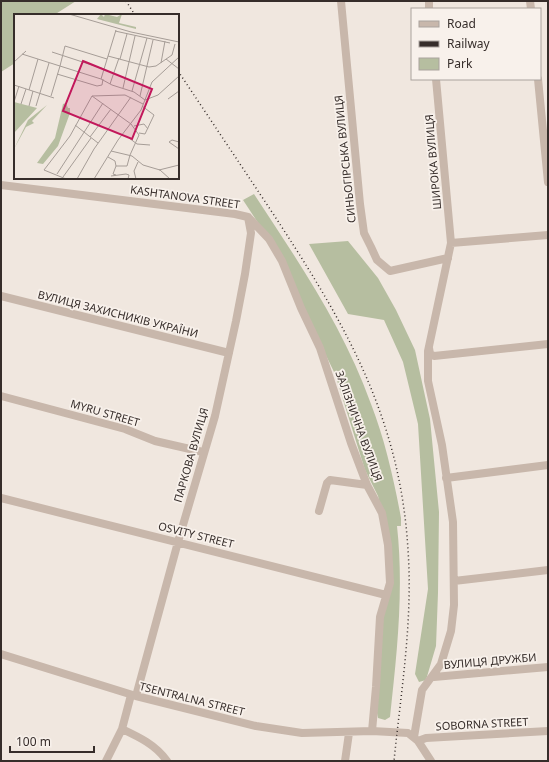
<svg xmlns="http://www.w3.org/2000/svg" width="549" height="762" font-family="'Noto Sans',sans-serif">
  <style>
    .green { fill: #b6bea0 }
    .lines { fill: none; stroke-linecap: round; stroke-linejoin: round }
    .minor { stroke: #c8b7ab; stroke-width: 8 }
    .rail { stroke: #362d2a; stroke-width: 1.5; stroke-dasharray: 1 3; stroke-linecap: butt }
    .labels { text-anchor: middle; stroke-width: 3.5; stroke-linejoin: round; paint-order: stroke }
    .street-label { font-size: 11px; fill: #362d2a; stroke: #f8f1eb }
    .inset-road { fill: none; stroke: #a69d97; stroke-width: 1 }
    .view { fill: #c2185b; fill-opacity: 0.15; stroke: #c2185b; stroke-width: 2 }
    .inset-edge { fill: none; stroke: #362d2a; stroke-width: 2 }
  </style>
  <rect width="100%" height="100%" fill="#f0e7df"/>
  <path class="green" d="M1,1H76L54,15H15V63L1,72Z
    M254,194C298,261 344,328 371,404C385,440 394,480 401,518V526H397C404,590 397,653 390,717L385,720L378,718L377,713L382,619L388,592L386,530L378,496L365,470L335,374L272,244L243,200Z
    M348,241L378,278L396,310L415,350L430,419L439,512L438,593L436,646L426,680L419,682L415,674L428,589L418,424L403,362L384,320L348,314L309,244Z"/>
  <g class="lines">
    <path class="minor" d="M341,1L360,204L364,233L371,247L377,260L390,271L448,258
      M429,1V9
      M530,1L531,9
      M538,79L548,182
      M1,185L235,214L248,217L269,239L282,261L301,308L320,348L351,443L367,485L382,513L388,545L390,583L380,617L376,687L372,731
      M451,243L548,235
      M1,296L229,353
      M429,348L430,354L434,356L548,344
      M1,396L125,429L155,441L203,452
      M446,478L548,465
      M1,498L386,595
      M319,511L327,483L330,480L367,485
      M454,581L548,570
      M1,654L136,696L256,726L302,733L372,731L408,733L418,741L431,761
      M434,677L548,667
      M136,696L178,542L215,416L236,321L245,274L251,233L248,217
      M122,729C139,737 156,745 167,761
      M414,737L422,690L441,664L451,631L454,605L453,522L442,445L428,381V351L451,243L436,79
      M418,741L426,738L548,731
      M106,761L122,729L131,695
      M345,761L349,733"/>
    <path class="rail" d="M126,1L135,15
      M178,71C208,116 238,161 268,206C341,317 400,413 408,550C413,621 401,691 394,761"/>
  </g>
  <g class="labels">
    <g class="street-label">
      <text transform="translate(345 159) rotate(-96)" y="4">СИНЬОГІРСЬКА ВУЛИЦЯ</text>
      <text transform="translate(433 162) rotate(-95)" y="4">ШИРОКА ВУЛИЦЯ</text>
      <text transform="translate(185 197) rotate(8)" y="4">KASHTANOVA STREET</text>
      <text transform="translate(118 314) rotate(14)" y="4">ВУЛИЦЯ ЗАХИСНИКІВ УКРАЇНИ</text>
      <text transform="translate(105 413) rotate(16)" y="4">MYRU STREET</text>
      <text transform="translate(359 426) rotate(70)" y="4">ЗАЛІЗНИЧНА ВУЛИЦЯ</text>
      <text transform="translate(191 455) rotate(-74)" y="4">ПАРКОВА ВУЛИЦЯ</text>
      <text transform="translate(196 535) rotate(14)" y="4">OSVITY STREET</text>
      <text transform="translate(490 661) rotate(-5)" y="4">ВУЛИЦЯ ДРУЖБИ</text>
      <text transform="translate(192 699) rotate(14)" y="4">TSENTRALNA STREET</text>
      <text transform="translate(482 724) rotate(-3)" y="4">SOBORNA STREET</text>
    </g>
  </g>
  <g transform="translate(14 14)">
    <rect width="165" height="165" fill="#f0e7df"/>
    <path d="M87,0L90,3L91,0L103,3L108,0L105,9L122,13V15L83,5ZM0,88L23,94L0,119ZM52,89L54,94H56V99L44,132L29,150L23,149L41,124L49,90ZM33,91L18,107L20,109L12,113L0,135L14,106Z" fill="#b6bea0"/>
    <path class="inset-road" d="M55,0L117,18L165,28M101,17L156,29M38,38L90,55M8,40L87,65L98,71L120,78L131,86M94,42L135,53L142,52L158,41L161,30M106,45L113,20M152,45L165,55M0,48L12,37M147,49L151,27M46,52L51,32L93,45M43,60L83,72L88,71L89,65M87,65L102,16M96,70L105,44M0,71L40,84M109,74L121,22M15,76L24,45M118,77L133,24M37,82L46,52M78,82L111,81L129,90M78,82L117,110M126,82L139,26M154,85L165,77M131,86L144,81L165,62M0,88L5,72M7,90L12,75M15,92L19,77M22,92L35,49M61,111L84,129M120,112L130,110L134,115M125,119L131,120L140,101L128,92M76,123L97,95M115,124L123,130L136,131M165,128L158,126L155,128L165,135M97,137L118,142L129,151L146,156L156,165M116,141L125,121L117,110M94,143L101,147L102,152L99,160L102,161M102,152H113L116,141M145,156L165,151M43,160L89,89M97,162L112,160L115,161L114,165M49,163L77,124M52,165L30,156L56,122L78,82M63,165L80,135L117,83M80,165L104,126L127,96L138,68L165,43M122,165L120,157L124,148"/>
    <path class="view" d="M69,47L138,75L118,125L49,97Z"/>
    <rect width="165" height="165" class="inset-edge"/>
  </g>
  <rect width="549" height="762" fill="none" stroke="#362d2a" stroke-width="4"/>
  <rect x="411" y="8" width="130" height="72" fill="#f8f1eb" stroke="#aaa39e"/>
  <rect x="419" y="21" width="20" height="6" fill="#c8b7ab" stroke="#aaa39e"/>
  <text x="447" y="28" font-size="12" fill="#362d2a">Road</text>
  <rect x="419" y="41" width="20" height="6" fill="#362d2a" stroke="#aaa39e"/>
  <text x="447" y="48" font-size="12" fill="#362d2a">Railway</text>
  <rect x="419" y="58" width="20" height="12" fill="#b6bea0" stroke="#aaa39e"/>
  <text x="447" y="68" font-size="12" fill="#362d2a">Park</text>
  <path d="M10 746v6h84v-6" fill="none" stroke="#362d2a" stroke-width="2"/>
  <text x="16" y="746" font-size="12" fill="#362d2a" stroke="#f8f1eb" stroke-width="3" paint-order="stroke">100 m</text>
</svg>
